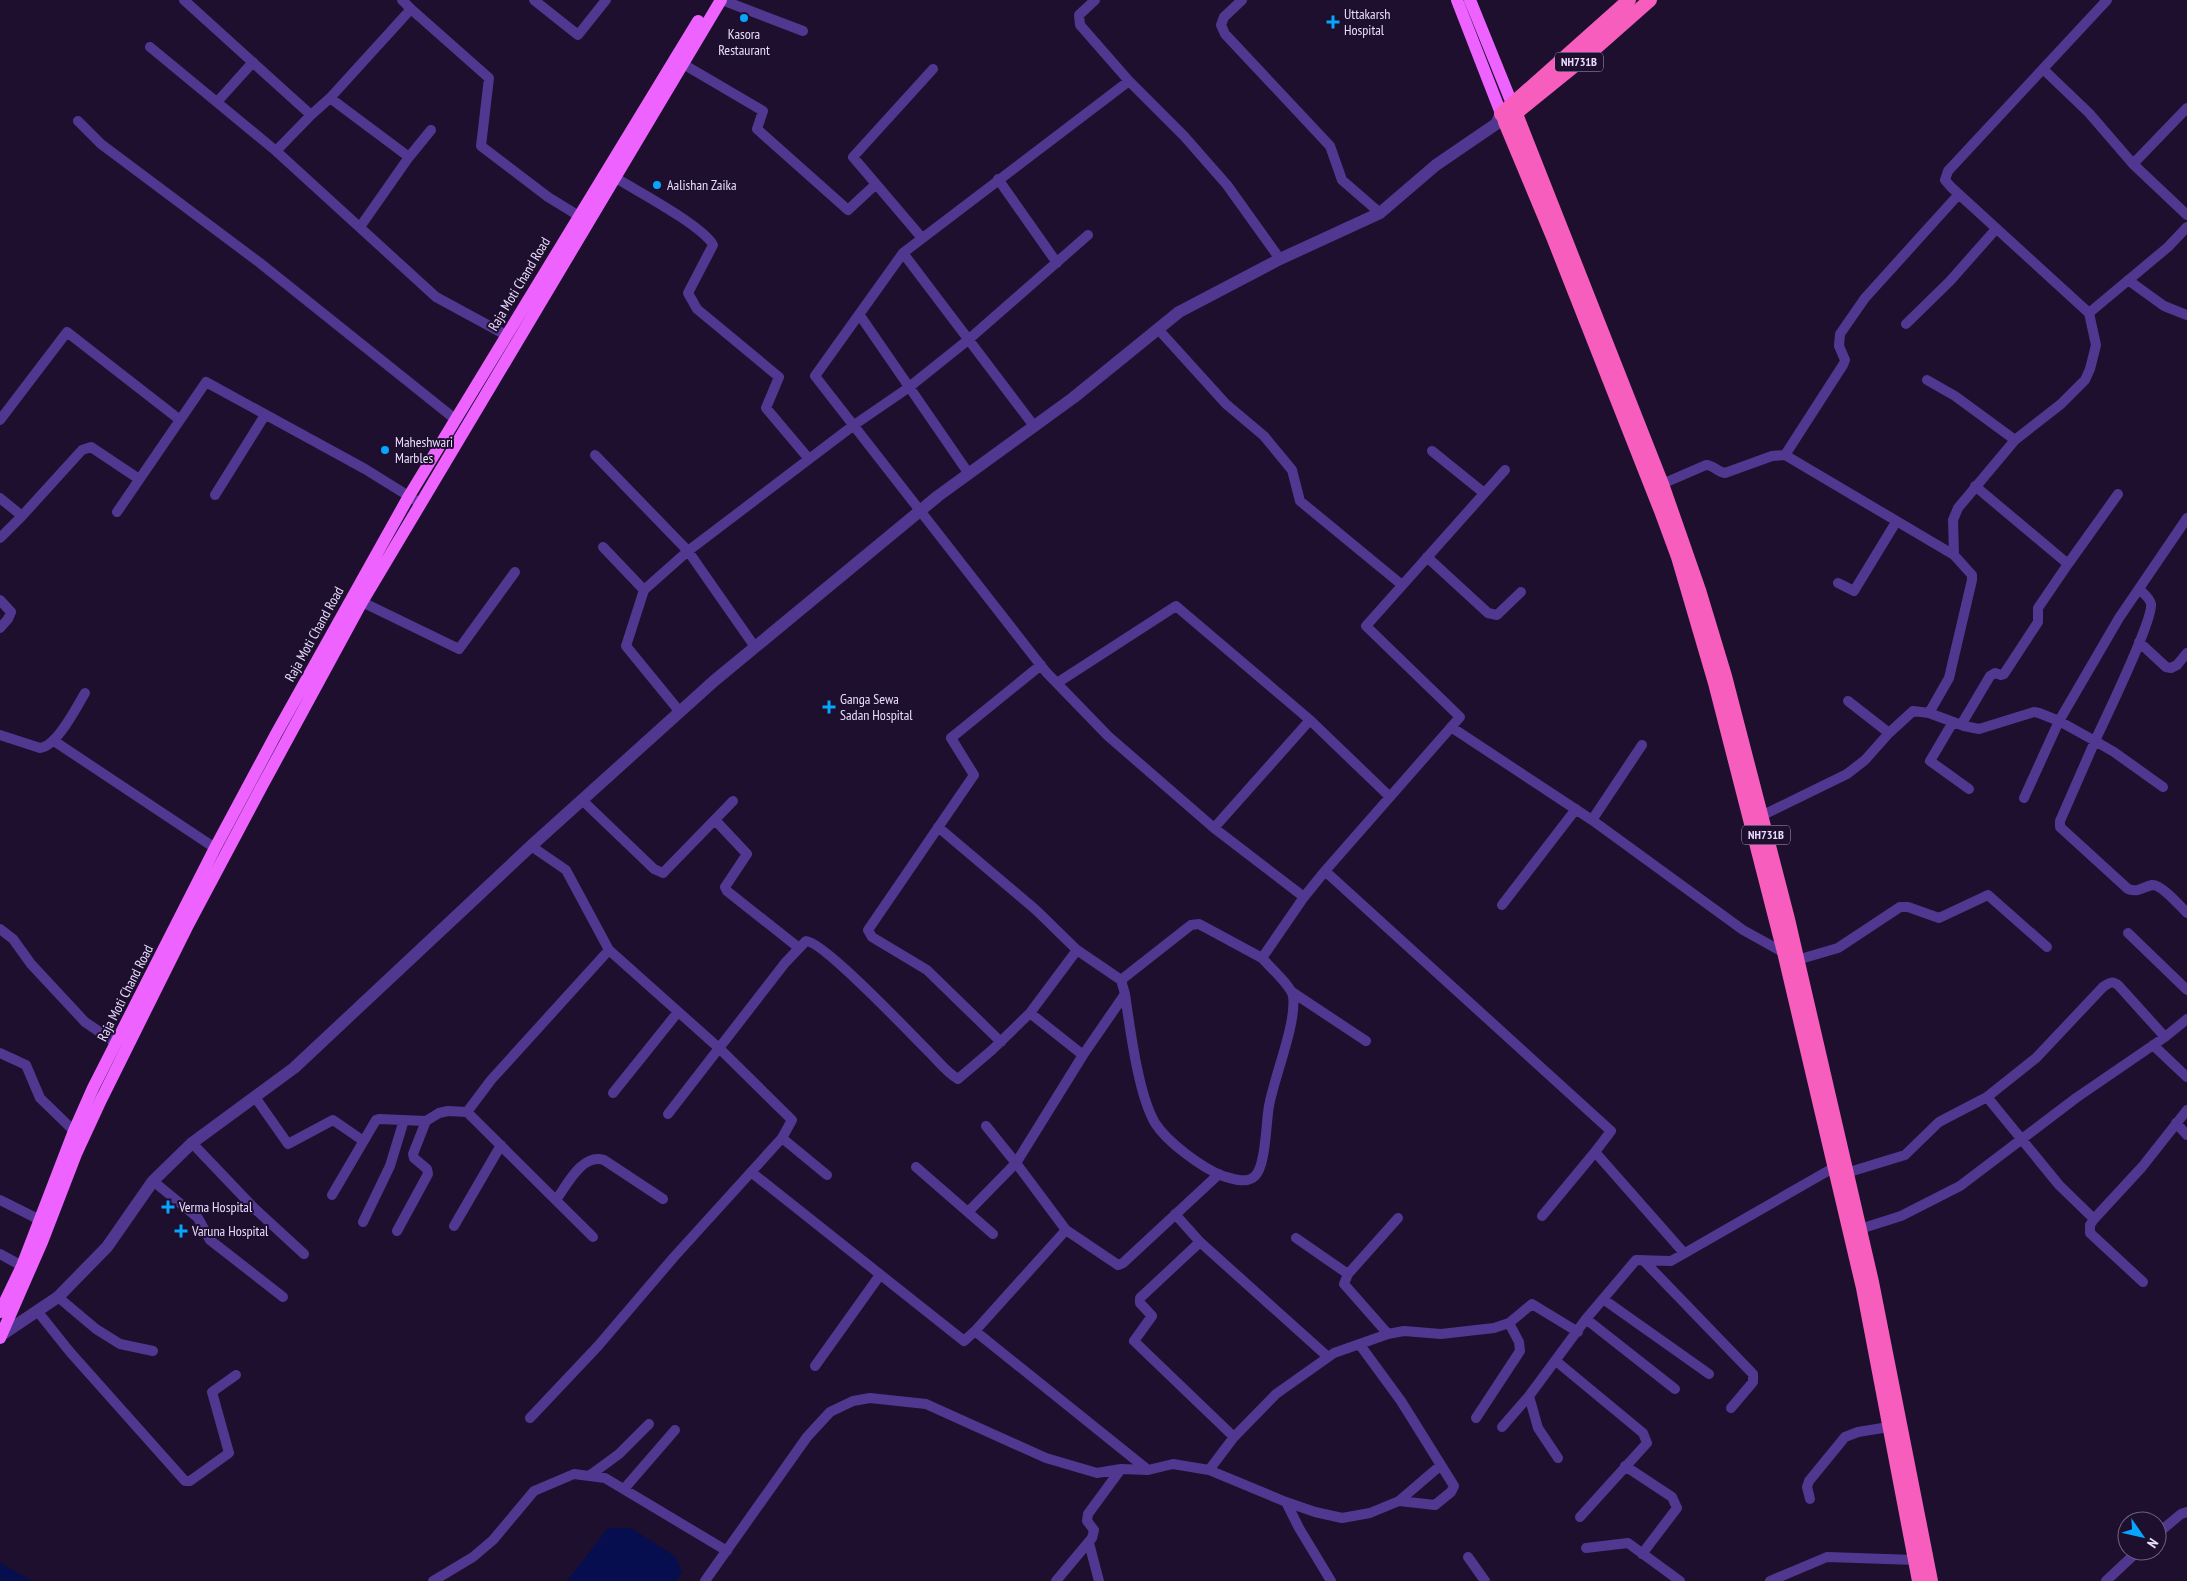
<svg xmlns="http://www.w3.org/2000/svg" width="2187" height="1581" font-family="'PT Sans Narrow',sans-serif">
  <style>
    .water { fill: #070e4f }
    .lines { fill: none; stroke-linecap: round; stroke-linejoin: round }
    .minor { stroke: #523790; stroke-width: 10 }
    .tertiary { stroke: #523790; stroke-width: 12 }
    .primary { stroke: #ee63ff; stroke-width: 12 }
    .trunk { stroke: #f65dbd; stroke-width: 14 }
    .poi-dot { fill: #08a5ff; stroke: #1d0f2d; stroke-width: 2 }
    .labels { text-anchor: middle; stroke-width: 4; stroke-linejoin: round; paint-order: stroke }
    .shield { fill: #1d0f2d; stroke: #ac9ec0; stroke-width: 1 }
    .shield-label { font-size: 12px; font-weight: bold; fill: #e9dcff }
    .poi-label { font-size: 14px; fill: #e9dcff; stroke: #1d0f2d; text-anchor: start }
    .street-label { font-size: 14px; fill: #e9dcff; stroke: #1d0f2d }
  </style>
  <rect width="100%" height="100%" fill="#1d0f2d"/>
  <path class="water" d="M608,1528H631L676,1557L682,1572L676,1581H567Z
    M0,1563L33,1581H0Z"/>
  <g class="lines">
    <path class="minor" d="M184,0L311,115L276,151L436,297L506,335
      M534,0L578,35L606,0
      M722,0L803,31
      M1095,0L1079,15L1080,25L1129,81L1184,136L1227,185L1280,259
      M1242,0L1224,17L1221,25L1225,34L1330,146L1342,180L1380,213
      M411,9L489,78L481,146L548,197L579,216
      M150,47L276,151
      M683,64L763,111L757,129L848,210L876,184
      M2043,69L2089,113L2133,164L2187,215
      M1129,81L903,253L815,376L1046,672L1108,736L1214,828L1304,897
      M330,98L409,157
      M217,102L253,62
      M311,115L330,98L411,9L402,0
      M78,121L101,144L260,263L455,419
      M2133,164L2187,108
      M616,178C637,191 703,226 713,245L688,293L697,309L779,377L766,408L809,459
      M998,179L1057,263
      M360,227L409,157L431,130
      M922,238L853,157L933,69
      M903,253L1034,426
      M2128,280L2164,306L2187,315
      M2089,313L2168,247L2187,227
      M859,314L969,474
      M1906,324L1950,281L1996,229
      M1158,329L1226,404L1264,436L1292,470L1300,501L1402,585
      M1927,380L1955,396L2015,440
      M0,420L67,332L180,420L206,382L365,469L415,500
      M1432,451L1484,493
      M595,455L688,551L755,647
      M1785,455L1843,365L1845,360L1839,346L1840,334L1865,298L1959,194
      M1662,484L1706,465C1714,465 1717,472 1725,473L1772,456L1785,455L1954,555L1972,575V580L1949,678L1929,713
      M1975,486L2068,564L2118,494
      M215,495L265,415
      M0,498L22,516L0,538
      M117,512L180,420
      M22,516L82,450L91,447L139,479
      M603,547L644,590
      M1954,555L1953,520L1958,508L2015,440L2061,404L2085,380L2090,369L2096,345L2089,313L1951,187L1945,180L1948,171L2107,0
      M1427,557L1488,613L1497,615L1521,592
      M1838,583L1854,591L1896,522
      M2139,589C2143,593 2150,598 2151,604C2153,621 2105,719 2095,741L2114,752L2163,787
      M0,600L11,612L8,619L0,628
      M362,602L459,649L515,572
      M2139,642L2166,667L2171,668L2177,665L2187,653
      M1057,683L1176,606L1310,720L1390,797
      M1848,701L1889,733
      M680,712L626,646L644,590L688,551L854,425L908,388L968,340L1088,235
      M1953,722L1930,761L1969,789
      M1961,725L1990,676L1995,673L2001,675L2004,674L2038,622V608L2068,564
      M1451,727L1592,820L1743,930L1797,960L1838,948L1900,907H1908L1939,918L1988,895L2047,947
      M0,735L40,748C57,746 76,708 85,693
      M54,741L215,848
      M2024,798L2059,721L2095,741L2060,821V827L2128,889C2139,893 2142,887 2152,885C2161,884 2180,906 2187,913
      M582,800L654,869L663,873L733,801
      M1761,816L1847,774L1865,760L1889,733L1913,711L1929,713L1964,726L1979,729L2034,712L2039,713L2059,721L2119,618L2187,518
      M715,820L747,854L725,887L727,891L799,948
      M1592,820L1642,745
      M938,827L1036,910L1077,950L1121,980
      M1214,828L1310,720
      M1325,871L1611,1131L1595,1152L1684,1253
      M1502,905L1576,809
      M0,929L13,939L31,964L85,1022L116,1043
      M2128,933L2187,990
      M1292,992L1366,1041
      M1125,994C1130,1028 1138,1094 1155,1123C1167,1142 1202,1168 1223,1176C1233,1179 1247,1184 1255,1176C1266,1166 1266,1121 1269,1106C1274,1077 1297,1023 1293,996C1291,986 1269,966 1262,958
      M1030,1013L1083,1055
      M1001,1042L927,970L872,937L868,930L974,775L951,738L1041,665
      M2153,1045L2187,1077
      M0,1053L26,1065L40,1098L74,1131
      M613,1093L678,1012
      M255,1097L288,1144L333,1120L362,1140
      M1987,1097L2059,1185L2094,1219L2142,1167L2187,1110
      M467,1112L593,1237
      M668,1114L785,963L806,941C823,941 912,1035 929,1052C938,1061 947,1073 958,1079L992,1050L1030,1013L1077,950
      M2176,1123L2187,1135
      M782,1138L827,1175
      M192,1143L254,1208L304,1254
      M916,1167L993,1234
      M751,1172L964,1341L975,1331
      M1846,1173L1905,1155L1939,1122L1987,1097L2036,1058L2103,987C2109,983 2112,980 2119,986L2165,1037
      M153,1181L198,1218L210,1240L283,1297
      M332,1195L376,1120L379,1119L426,1121L439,1113L448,1111L467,1112L491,1080L609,950
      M0,1200L40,1220
      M556,1200C567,1185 582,1153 604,1160L663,1199
      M968,1212L1016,1163L986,1126
      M1175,1214L1200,1242L1328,1357
      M1542,1216L1595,1152
      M2094,1219L2090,1225V1233L2143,1282
      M363,1222L390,1166L404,1120
      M454,1226L501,1145
      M1860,1229L1901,1216L1960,1186L2076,1098L2165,1037L2187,1019
      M1066,1230L1118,1265L1123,1263L1219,1174
      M397,1231L428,1174L427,1169L414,1158L413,1154L426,1121
      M1296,1238L1348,1274
      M1200,1242L1140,1298V1303L1152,1316L1134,1341L1234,1437
      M0,1254L22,1266
      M1643,1260L1753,1374V1382L1731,1408
      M58,1297L96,1329L120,1344L153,1351
      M1603,1299L1709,1374
      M38,1312L70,1352L185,1481H190L229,1453L212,1392L236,1375
      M1586,1319L1675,1389
      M1388,1334L1344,1284L1348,1274L1398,1218
      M1556,1361L1643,1433L1647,1443L1580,1517
      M815,1366L880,1275
      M1529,1396L1538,1428L1558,1458
      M530,1418L598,1346L674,1257L782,1138L792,1120L720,1049L609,950L566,870L531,846
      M1476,1418L1520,1351L1519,1342L1509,1323
      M1502,1427L1529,1396L1586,1319L1636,1260L1671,1261L1840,1164
      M1625,1466L1672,1497L1677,1508L1642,1554
      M1148,1470L975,1331L1066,1230L1016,1163L1083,1055L1125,994L1121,980L1191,925L1199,924L1262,958L1304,897L1325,871L1460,717L1366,626L1505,470
      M1209,1470L1234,1437L1276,1394L1334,1353L1388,1334L1404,1331L1441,1334L1494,1328L1509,1323L1532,1304L1578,1332
      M589,1476L619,1454L649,1424
      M624,1489L675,1430
      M1810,1499L1807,1487L1809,1481L1845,1437L1858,1432L1895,1426
      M1399,1501L1441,1465
      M1286,1502L1299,1528L1331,1581
      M2157,1534L2181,1514L2187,1512
      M1089,1543L1099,1581
      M1586,1548L1628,1543L1680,1581
      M1468,1557L1485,1581
      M433,1581L473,1557L493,1540L534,1491L574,1474L605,1478L727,1551
      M705,1581L807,1437L830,1412L853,1401L870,1398L926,1404L1046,1458L1097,1473L1121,1469L1148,1470L1173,1464L1209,1470L1286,1502L1315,1512L1342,1518L1370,1513L1399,1501L1435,1505L1451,1492L1454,1486L1401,1401L1360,1345
      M1056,1581L1092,1538L1094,1530L1087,1521L1088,1514L1121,1469
      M1770,1581L1827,1557L1915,1560L1921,1558
      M2106,1581L2138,1551"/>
    <path class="tertiary" d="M0,1336L58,1297L107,1247L153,1181L192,1143L294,1068L531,846L714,681L938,496L1073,398L1179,312L1280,259L1380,213L1436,165L1496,124L1501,114"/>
    <path class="primary" d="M1457,0L1504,121
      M1470,0L1515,111
      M0,1312L22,1266L74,1131L93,1088L215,848L276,734L409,496L698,21
      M0,1338L42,1242L76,1154L101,1100L187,927L262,786L362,602L721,0"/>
    <path class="trunk" d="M1650,0L1590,53L1505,122L1553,237L1661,511L1678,557L1715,683L1784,952L1863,1288L1919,1581
      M1501,114L1629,0
      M1516,114L1662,484L1699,590L1725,676L1788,919L1872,1282L1931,1581"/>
  </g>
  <g class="poi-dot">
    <circle cx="744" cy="18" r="5"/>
    <path d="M1330.5 14.5h5v5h5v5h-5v5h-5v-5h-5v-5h5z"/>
    <circle cx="657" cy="185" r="5"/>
    <circle cx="385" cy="450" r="5"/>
    <path d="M826.5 699.5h5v5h5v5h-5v5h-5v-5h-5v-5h5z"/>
    <path d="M165.5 1199.5h5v5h5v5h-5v5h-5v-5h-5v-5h5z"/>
    <path d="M178.5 1223.5h5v5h5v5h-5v5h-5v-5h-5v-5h5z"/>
  </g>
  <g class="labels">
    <g class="shield">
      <rect x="1555" y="52.5" width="48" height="19" rx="4"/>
      <rect x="1742" y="825.5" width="48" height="19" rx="4"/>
    </g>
    <g class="shield-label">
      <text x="1579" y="66">NH731B</text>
      <text x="1766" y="839">NH731B</text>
    </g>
    <g class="poi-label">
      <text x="1344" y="19">Uttakarsh<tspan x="1344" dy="16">Hospital</tspan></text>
      <text x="744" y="39" text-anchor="middle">Kasora<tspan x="744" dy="16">Restaurant</tspan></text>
      <text x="667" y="190">Aalishan Zaika</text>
      <text x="395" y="447">Maheshwari<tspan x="395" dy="16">Marbles</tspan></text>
      <text x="840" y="704">Ganga Sewa<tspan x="840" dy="16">Sadan Hospital</tspan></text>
      <text x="179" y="1212">Verma Hospital</text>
      <text x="192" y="1236">Varuna Hospital</text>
    </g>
    <g class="street-label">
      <text transform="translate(519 284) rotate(-59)" y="5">Raja Moti Chand Road</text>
      <text transform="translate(314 634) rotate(-61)" y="5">Raja Moti Chand Road</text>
      <text transform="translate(125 993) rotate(-63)" y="5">Raja Moti Chand Road</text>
    </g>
  </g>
  <g transform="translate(2142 1536) rotate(124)"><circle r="24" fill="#1d0f2d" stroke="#6f6181"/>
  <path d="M0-4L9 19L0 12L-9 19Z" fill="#08a5ff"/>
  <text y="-8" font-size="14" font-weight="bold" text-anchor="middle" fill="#e9dcff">N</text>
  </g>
</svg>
